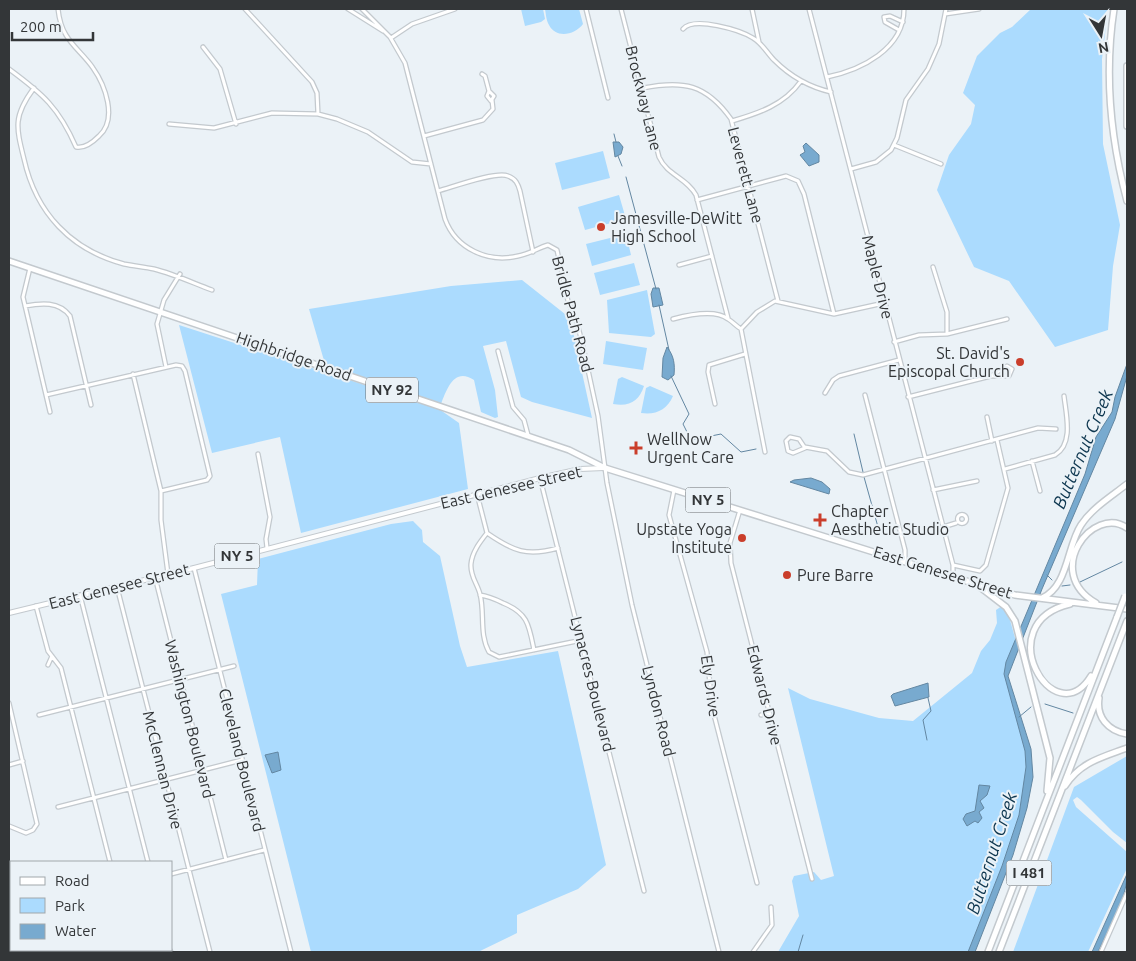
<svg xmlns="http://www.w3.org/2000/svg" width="1136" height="961" font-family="Ubuntu,sans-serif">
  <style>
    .green { fill: #abdbfe }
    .water { fill: #78aacf; stroke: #6387a2 }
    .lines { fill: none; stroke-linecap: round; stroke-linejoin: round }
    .stream { stroke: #6387a2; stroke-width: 1 }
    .minor-casing { stroke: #c3c9ce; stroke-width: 5.5 }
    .major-casing { stroke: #c3c9ce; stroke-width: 6 }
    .highway-casing { stroke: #c3c9ce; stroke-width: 8 }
    .minor { stroke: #fff; stroke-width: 3 }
    .major { stroke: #fff; stroke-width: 4 }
    .highway { stroke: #fff; stroke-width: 5 }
    .highway-bridge-casing { stroke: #c3c9ce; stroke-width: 8; stroke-linecap: butt }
    .highway-bridge { stroke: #fff; stroke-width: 5 }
    .poi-dot { fill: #ca3e2b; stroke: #ebf2f7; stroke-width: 2 }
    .labels { text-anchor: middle; stroke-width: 4; stroke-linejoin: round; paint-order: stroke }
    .shield { fill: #ebf2f7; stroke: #6a6e71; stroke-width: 1 }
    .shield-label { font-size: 15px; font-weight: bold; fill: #333638 }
    .street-label { font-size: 16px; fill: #333638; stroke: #ebf2f7 }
    .poi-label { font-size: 16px; fill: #333638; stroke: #ebf2f7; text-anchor: start }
    .water-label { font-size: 18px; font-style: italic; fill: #0d364f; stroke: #ebf2f7 }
  </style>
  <rect width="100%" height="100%" fill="#ebf2f7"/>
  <path class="green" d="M521,9H543L545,19L541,22L525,26Z
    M545,9H579L583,24C575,35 556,39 549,25C546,20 546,14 545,9Z
    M1031,9H1108L1102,59L1103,144L1120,225L1113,266L1108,330L1055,347L1009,281L974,267L937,190L949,155L971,124L975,105L963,93L977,56L1000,33L1012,27Z
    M603,151L610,178L562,190L555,163Z
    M619,195L626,219L585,230L578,207Z
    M626,234L631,255L592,266L586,244Z
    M634,263L640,285L600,295L594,273Z
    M522,280L570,318L592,418L532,402L521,397L506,341L483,346L495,390L498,417L495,418L481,412L474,380C454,367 447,389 441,404L325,364L309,309L451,286Z
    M647,290L655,334L651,337L609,333L607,300Z
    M179,325L439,409L459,423L468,489L301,533L280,437L212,453Z
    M606,341L647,348L643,370L603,364Z
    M622,377L644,386C639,401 630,407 613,404L618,379Z
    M650,386L673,396C667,410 656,415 641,413L646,388Z
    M413,521L422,530L423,542L440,556L460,646L467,667L558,651L606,865L578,889L517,915V933L478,952H311L221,594L257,585L258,559L391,524Z
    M1002,606L1010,620L1017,645L1007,678L1029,759L1024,807L973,952H778L799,916L792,881L794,876L814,872L821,880L834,876L788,688L810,699L879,718L913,721L972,673L981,651L990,640L997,623L996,610Z
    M1127,756V843L1113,832L1081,800L1077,797L1073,800L1076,807L1127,852V868L1088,952H1013L1074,787Z"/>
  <path class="water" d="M613,142H619L623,147L621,154L615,157Z
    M806,143L819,155V162L809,166L800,155L805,152L803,146Z
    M653,288H659L663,305L653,307L651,294Z
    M667,347C674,356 675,364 674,375L668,380L662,377L663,358Z
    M1127,364V376L1115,419L1042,589L1008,676L1031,749L1033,777L1027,808L1013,855L975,952H968L1002,866L1019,815L1026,767L1025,751L1004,674L1006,662L1085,474L1096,437L1112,412L1115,397Z
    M811,478L822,482L830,489L829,494L790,482L794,480Z
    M928,683L929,697L895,706L891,696L893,694Z
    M278,752L281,770L272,773L265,755Z
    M979,785L990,786L987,795L980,801L984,808L979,812L982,818L978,823L975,821L967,826L963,819L966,814L975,811Z
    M1127,874C1127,900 1108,929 1098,952H1092Z"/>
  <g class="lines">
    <path class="stream" d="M614,134L616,142
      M618,156L622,166
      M626,177L656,289
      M659,305L669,350
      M671,376L689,414L683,424L691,440L721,434L741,452L756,449
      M854,434L863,472
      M864,477L878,527
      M1047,575L1052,580
      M1080,582L1122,562
      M1062,586L1070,585
      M1045,704L1073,713
      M1019,717L1031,707
      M927,740L923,720L931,711L928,698
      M798,952L803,935"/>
    <g class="minor-casing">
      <path id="minor" d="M245,9L312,82L317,93L318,114
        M348,9L383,31
        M362,9L390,37L405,63L445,219C456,249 488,263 518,256C529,254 538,248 548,245L557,250L568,301L577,323L582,342L598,416L607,483L632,605L719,952
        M586,9L608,98
        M621,9L659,157C667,175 687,178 696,195L728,318
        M752,9L759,42
        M809,9L953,565V575
        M945,14L979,9
        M683,29C694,16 740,30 753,38C762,43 767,53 774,60C790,76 809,87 831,92
        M899,30L885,22L884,17L890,16L903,22
        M391,38L412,24L455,9
        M203,47L220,69L236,124
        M9,69C43,94 59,108 76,147C85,149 93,142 99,136C118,119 105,85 93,68C85,56 73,47 66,35C61,27 59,18 58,9
        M482,74L485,76L489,91L487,96L491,101L494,96L489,91
        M827,77C861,70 904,49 904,9
        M34,88C13,116 16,127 24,159C36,213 71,250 124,264C134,266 144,267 154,269C174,274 193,283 212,290
        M643,88C683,80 706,84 731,119L778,301
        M732,121C759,113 784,105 801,81
        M169,124L214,128L272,113L318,114L337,119L368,132L412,162L431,164
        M424,136L483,120L493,109L492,100
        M894,145L941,164
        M851,169L876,162L891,150L897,138L906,100L928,69L939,44L946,9
        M438,191C453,187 496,171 508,176C516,179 518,184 520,191L533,252
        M697,200L786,176L798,181L804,194L834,314
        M679,265L712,256
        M933,267L947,312V334
        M30,268L23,297L50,412
        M25,306C41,303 59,301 70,316L91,405
        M673,319C688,315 715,309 728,319C733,322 736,326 741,329
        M741,329L757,312L775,301L834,314L884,303
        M741,329L765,452
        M894,342L919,335L947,334L1007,319
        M498,351L513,407L524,420L528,435
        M1007,366L1012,369L1009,376H991Z
        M166,367L157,324L164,300L180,274
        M133,374L161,491V520L168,574
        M825,393L833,380L839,376L899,360
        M46,395L176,365L182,366L185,371L210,476L207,480L161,491
        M865,395L905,550V561
        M908,397L991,376
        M715,404L708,372L709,365L745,354
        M987,417L992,441
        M790,437L799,439L805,448L793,453L788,451L786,441Z
        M805,447L827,451L849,472L863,475L1038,428L1056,429
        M258,454L270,517L266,539L267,548
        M1032,461L1040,491
        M1005,469L1055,455C1074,444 1066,414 1064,396
        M540,478L644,891
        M674,490L669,515L707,652L712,707L757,883
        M933,490L977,481
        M477,494L487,533
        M740,510L730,543L731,563L812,879
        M957.5 519a4.5 4.5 0 1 1 9 0a4.5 4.5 0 1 1-9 0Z
        M943,527L956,523
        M487,533C480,542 472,552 471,564C470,576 477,583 480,594C485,613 479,634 489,652L499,657L582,640
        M487,533C513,551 527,557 558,548
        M953,565L980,571L986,565L1008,488L997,440
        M194,568L291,952
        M155,577L226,860
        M117,587L210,952
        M80,595L148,862
        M480,595C488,596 495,599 503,603C528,613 529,625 534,650
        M36,606L48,651L61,668L110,862
        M48,665L52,656
        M9,703L37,824L33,830L26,833L9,826
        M39,715L234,666
        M761,715L769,713
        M9,765L23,761
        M58,807L242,760
        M171,874L264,850
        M170,950L171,952
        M753,952L772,925L771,907
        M1101,952L1127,893"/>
    </g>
    <g class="major-casing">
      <path id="major" d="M9,613L194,568L540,478L580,469L604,468"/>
    </g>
    <g class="highway-casing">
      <path id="highway" d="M1114,9C1104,75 1110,137 1127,201
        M1127,66V126
        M9,261L569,450L605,468L976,584L1015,595L1127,609
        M980,587L1006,607L1015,621L1050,758L1047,791
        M1042,598C1068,587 1067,546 1081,525C1092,508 1112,496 1127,484
        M1096,603C1042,572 1093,504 1127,528
        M1070,604C988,623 1054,736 1091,676
        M1099,698C1096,717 1108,731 1127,734
        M1065,786C1080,762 1103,757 1127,748
        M988,952L1117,617
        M999,952L1127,621"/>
    </g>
    <use href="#minor" class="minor"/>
    <use href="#major" class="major"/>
    <use href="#highway" class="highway"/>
    <g class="highway-bridge-casing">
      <path id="highway-bridge" d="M1117,617L1125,596"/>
    </g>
    <use href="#highway-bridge" class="highway-bridge"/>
  </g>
  <g class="poi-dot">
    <circle cx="601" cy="227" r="5"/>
    <circle cx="1020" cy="362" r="5"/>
    <path d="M633.5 440.5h5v5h5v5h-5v5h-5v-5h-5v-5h5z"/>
    <path d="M817.5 512.5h5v5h5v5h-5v5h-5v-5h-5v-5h5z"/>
    <circle cx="742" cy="538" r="5"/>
    <circle cx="787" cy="575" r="5"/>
  </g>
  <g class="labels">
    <g class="shield">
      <rect x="366" y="377.5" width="52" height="25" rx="4"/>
      <rect x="685.5" y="487.5" width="45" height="25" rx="4"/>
      <rect x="214.5" y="543.5" width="45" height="25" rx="4"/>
      <rect x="1006.5" y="860.5" width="45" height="25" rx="4"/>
    </g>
    <g class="shield-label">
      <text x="392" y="395">NY 92</text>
      <text x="708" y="505">NY 5</text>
      <text x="237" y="561">NY 5</text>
      <text x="1029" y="878">I 481</text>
    </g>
    <g class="street-label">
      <text transform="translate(644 98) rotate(76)" y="6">Brockway Lane</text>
      <text transform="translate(746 175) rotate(75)" y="6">Leverett Lane</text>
      <text transform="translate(878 277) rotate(76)" y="6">Maple Drive</text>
      <text transform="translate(573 314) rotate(75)" y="6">Bridle Path Road</text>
      <text transform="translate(294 356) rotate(19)" y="6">Highbridge Road</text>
      <text transform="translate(511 487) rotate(-13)" y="6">East Genesee Street</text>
      <text transform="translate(943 572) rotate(17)" y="6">East Genesee Street</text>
      <text transform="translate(119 586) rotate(-14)" y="6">East Genesee Street</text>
      <text transform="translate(593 684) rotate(76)" y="6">Lynacres Boulevard</text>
      <text transform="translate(711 686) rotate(82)" y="6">Ely Drive</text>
      <text transform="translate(765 695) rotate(76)" y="6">Edwards Drive</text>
      <text transform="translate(659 711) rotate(76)" y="6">Lyndon Road</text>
      <text transform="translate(190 719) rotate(76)" y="6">Washington Boulevard</text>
      <text transform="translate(242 760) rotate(76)" y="6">Cleveland Boulevard</text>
      <text transform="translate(163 770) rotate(76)" y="6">McClennan Drive</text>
    </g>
    <g class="poi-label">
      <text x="611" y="224">Jamesville-DeWitt<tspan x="611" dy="18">High School</tspan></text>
      <text x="1010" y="359" text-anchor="end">St. David's<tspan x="1010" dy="18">Episcopal Church</tspan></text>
      <text x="647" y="445">WellNow<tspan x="647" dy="18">Urgent Care</tspan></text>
      <text x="831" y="517">Chapter<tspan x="831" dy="18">Aesthetic Studio</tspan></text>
      <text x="732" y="535" text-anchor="end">Upstate Yoga<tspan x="732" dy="18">Institute</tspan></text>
      <text x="797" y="581">Pure Barre</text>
    </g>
    <g class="water-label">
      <text transform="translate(1083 449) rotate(-67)" y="6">Butternut Creek</text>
      <text transform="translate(992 853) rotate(-72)" y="6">Butternut Creek</text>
    </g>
  </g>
  <rect width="1136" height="961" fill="none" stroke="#333638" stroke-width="20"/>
  <rect x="10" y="861" width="162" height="90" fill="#ebf2f7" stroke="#a1a7ab"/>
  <rect x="20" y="877" width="25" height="8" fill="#ffffff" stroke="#a1a7ab"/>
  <text x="55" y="886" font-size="15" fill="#333638">Road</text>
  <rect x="20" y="898" width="25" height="15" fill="#abdbfe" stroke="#a1a7ab"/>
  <text x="55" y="911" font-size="15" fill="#333638">Park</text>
  <rect x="20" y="924" width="25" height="15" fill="#78aacf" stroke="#a1a7ab"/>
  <text x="55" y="936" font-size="15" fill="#333638">Water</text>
  <g transform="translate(1101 35) rotate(169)" stroke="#ebf2f7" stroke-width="4" paint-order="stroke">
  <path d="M0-4L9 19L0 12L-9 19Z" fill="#333638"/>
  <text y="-8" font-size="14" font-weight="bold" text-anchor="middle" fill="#333638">N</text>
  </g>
  <path d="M12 32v8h81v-8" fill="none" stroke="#333638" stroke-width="2.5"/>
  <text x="20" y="32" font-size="15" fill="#333638" stroke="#ebf2f7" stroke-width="4" paint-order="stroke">200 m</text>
</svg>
